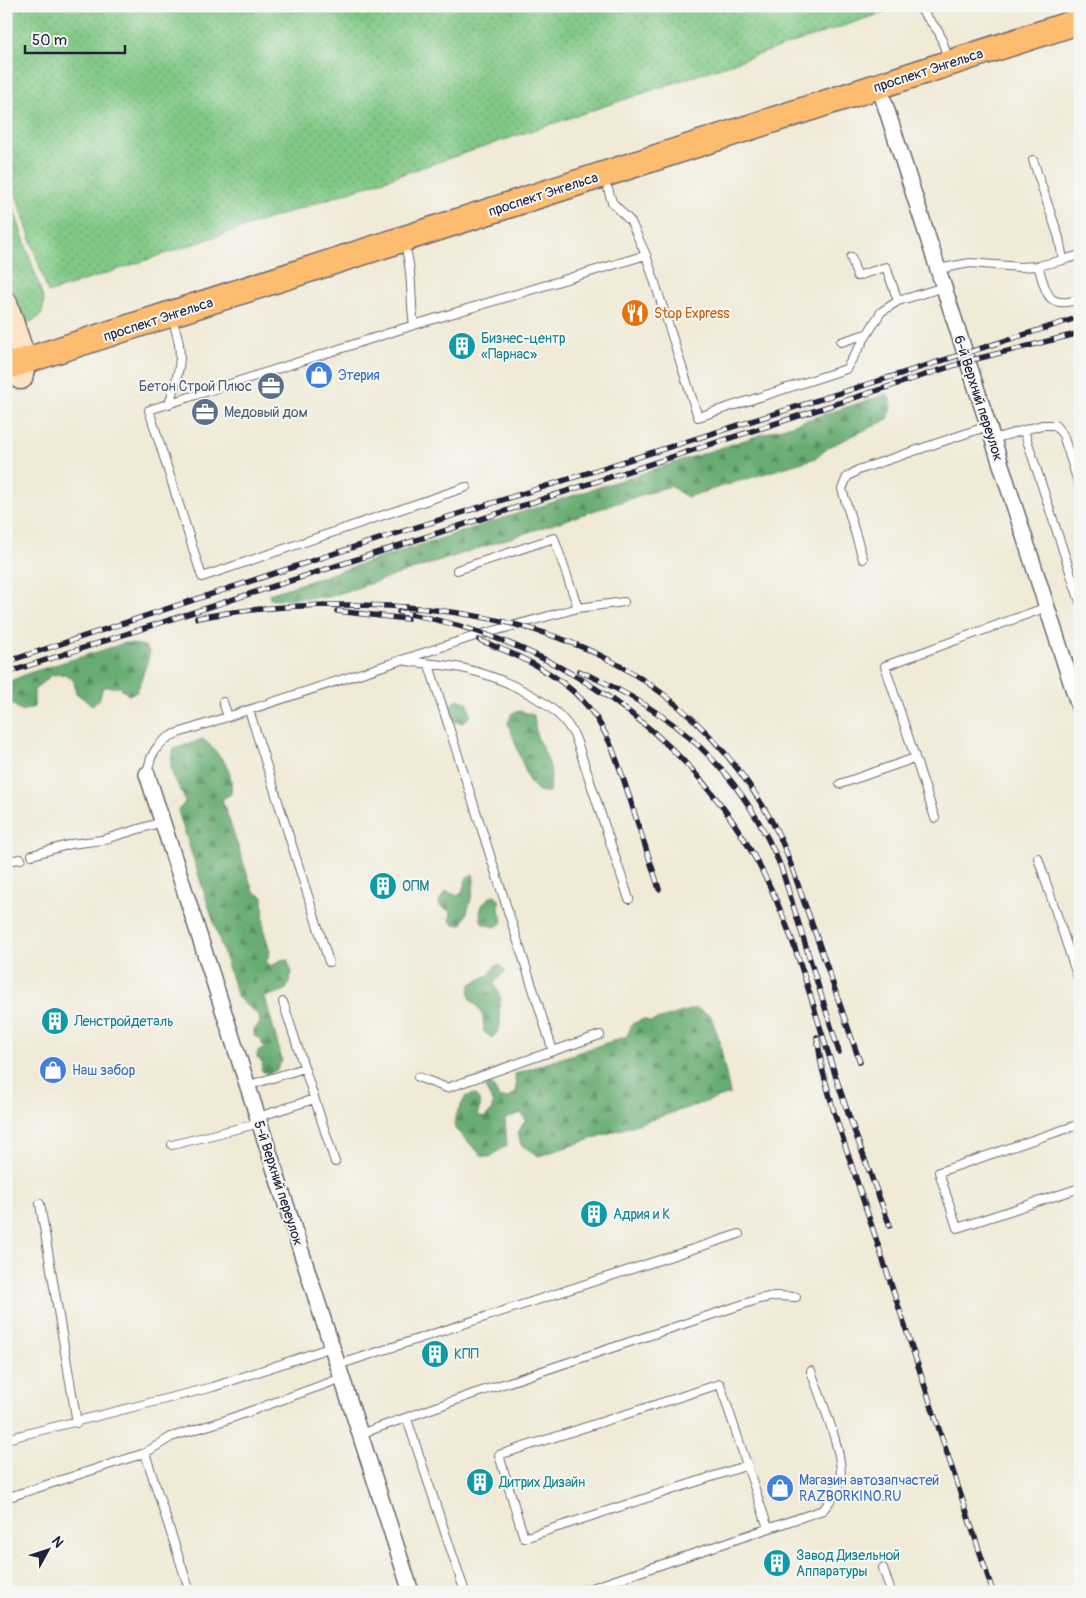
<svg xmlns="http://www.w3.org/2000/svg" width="1086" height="1598" font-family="Pangolin,sans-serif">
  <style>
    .grass { fill: url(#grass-dots); stroke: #517560 }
    .forest { fill: url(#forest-firs); stroke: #456756 }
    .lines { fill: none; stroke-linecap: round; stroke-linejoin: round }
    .lane-casing { stroke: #6a6871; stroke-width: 10 }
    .street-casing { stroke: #6a6871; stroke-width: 18 }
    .secondary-casing { stroke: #6a6871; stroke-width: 25 }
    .primary-casing { stroke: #6a6871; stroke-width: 28 }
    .lane { stroke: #fff; stroke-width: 8 }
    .street { stroke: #fff; stroke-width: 15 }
    .secondary { stroke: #ffe4c6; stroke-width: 22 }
    .primary { stroke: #febc70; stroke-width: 25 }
    .rail-casing { stroke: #22223b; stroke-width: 5.5 }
    .rail { stroke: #f6f6f2; stroke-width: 4; stroke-dasharray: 11; stroke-linecap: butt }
    .labels { text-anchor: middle; stroke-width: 4; stroke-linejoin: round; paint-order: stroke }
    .street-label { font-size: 14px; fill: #22223b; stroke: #f6f6f2 }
    .food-label { font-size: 14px; fill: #c56008; stroke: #f6f6f2; text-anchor: start }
    .culture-label { font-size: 14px; fill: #0d838f; stroke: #f6f6f2; text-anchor: start }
    .shop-label { font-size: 14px; fill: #366cbe; stroke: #f6f6f2; text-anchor: start }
    .service-label { font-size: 14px; fill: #4e5e75; stroke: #f6f6f2; text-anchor: end }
  </style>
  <defs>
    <pattern id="grass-dots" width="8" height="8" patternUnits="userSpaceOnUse" patternTransform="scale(1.25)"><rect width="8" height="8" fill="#80c885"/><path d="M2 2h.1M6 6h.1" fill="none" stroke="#68a26e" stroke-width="1.8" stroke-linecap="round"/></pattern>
    <pattern id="forest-firs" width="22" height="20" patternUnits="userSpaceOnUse" patternTransform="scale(1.25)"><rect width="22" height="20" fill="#68ac72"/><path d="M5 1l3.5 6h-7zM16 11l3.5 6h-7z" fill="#558c5f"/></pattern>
  </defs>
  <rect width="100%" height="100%" fill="#f6f6f2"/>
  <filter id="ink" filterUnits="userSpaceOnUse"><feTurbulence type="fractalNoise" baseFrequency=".02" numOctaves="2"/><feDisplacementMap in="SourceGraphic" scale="10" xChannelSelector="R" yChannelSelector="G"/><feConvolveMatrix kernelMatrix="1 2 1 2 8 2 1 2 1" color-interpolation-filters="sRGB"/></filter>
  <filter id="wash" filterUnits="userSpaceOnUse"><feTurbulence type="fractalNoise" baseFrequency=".0096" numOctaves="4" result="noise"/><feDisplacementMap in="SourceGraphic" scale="20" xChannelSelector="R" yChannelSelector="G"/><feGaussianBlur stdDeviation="1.12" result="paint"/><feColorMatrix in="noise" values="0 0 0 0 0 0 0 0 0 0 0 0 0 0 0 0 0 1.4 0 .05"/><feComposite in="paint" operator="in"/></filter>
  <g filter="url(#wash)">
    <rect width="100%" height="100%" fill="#f0ead6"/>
    <path class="grass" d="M6,6H903L48,293L6,163Z
      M6,185L44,301L42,314L35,320L23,324L6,272Z"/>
    <path class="forest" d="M887,394L892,404L888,419L829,447L816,458L687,497L670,486L329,597L270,599L269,594Z
      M125,643L145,646L150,653L137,692L128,695L120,687H103L99,700L92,705L76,693L74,681L66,674L52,675L34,690V707L21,711L14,705L6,703V683L29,673Z
      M458,699L468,703L470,716L463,723L454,722L449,706Z
      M520,711L534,715C535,722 535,732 538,739C548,761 554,766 549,792H539L529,781L508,723L512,713Z
      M203,739C220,755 234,767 231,794L222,799L253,891L263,897L264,931L270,952L266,962L271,966L281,960L287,959L292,973L286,990L265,997L282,1060L277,1070L267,1074L261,1070L263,1063L257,1057L258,1051L264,1049L261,1039L254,1036V1030L260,1023L259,1016L238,998L178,811L185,802C180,780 164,776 174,749Z
      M473,874C477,882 467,918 461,925L453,924L450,920L451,912L440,906L439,901L446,891L458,896L462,892L467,877Z
      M495,895L499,900V910L503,922L495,927L483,924C476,912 483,899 495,895Z
      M499,965L506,971L494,983L501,999C495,1015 508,1023 492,1038L484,1032C483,1027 484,1019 482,1014C477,1002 465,1002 471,984L490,974L495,966Z
      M696,1008L711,1016L719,1040L730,1094L539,1156L521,1145L518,1131L526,1120L521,1113L505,1119L507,1145L490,1157L482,1156L455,1129V1117L466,1096L475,1094L481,1104L477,1115L484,1118L491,1112L493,1103L485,1088L487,1085L492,1084L499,1098H508L516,1092L515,1074L627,1036L632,1024L644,1019L650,1022Z"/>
  </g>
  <g filter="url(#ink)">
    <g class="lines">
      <g class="lane-casing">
        <path id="lane" d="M918,6L939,32L949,61
          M1033,160L1059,238L1063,260L1038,266
          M608,189L612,202L631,222L646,255
          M407,254C413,277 410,301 414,325
          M851,257L857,276L886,267L898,301
          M1063,260L1080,255
          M938,269L970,263L1020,267L1038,266C1047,293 1046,310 1080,299
          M841,342L866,334
          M169,404C178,375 185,358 175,328
          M1024,431L1080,602
          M993,439L1042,425H1055L1063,435L1080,488
          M466,487L202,577L149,410L414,325L646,255L698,417L846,369L881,312L898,301L944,287
          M863,559L842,489L847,477L858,470L988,426
          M457,570L554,538L578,608
          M401,660C423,664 447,664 470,670C502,678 554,701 571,730C575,735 577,742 579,748L629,899
          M429,665L553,1051L600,1035
          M223,702L228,717
          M249,710L329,962
          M147,774C150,755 157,742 175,734L472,637L578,608L624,602
          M840,784L915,758
          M935,818L885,666L1047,607
          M32,855L71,844L102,840L162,822
          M1038,858L1080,984
          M6,861L21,859
          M283,1002L335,1162
          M418,1077L447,1088L553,1051
          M247,1086L304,1068
          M258,1117L314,1099
          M1080,1124L939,1172L957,1228L1080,1188
          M172,1145L260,1123
          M40,1204L77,1423
          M338,1365L739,1234
          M407,1419L465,1592
          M360,1434L473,1394L759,1299L775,1296L796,1297
          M6,1439L213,1387L332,1347
          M145,1453L190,1592
          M748,1465L524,1538L499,1455L720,1384L768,1528
          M6,1498L145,1453L171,1437L223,1421L342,1378
          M883,1568L891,1592
          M580,1592L823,1510C831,1500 837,1492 840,1480C846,1457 819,1395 811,1371"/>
      </g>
      <g class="street-casing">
        <path id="street" d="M879,86L1080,710
          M147,774L411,1592"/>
      </g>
      <g class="secondary-casing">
        <path id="secondary" d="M6,303L25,361L21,378L6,368"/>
      </g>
      <g class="primary-casing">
        <path id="primary" d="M6,367L1080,21"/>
      </g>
      <use href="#lane" class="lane"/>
      <use href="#street" class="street"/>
      <use href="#secondary" class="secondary"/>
      <use href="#primary" class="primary"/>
      <g class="rail-casing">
        <path id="rail" d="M337,611L407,619
          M399,612C550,638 686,728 759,865C794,929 811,1002 834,1071C850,1123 871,1175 890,1226
          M197,618C261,606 324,603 389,606C553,615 685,670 770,818C785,844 794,874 804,902C824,956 841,1009 860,1062
          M479,640C515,654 555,671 583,701C609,729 619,766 631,802C640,831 650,860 659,889
          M6,662L360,545L1080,317
          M579,671C675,712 740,769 781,867L839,1052
          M6,673L968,361L1080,333
          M817,1037L822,1068L834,1112L993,1592"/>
      </g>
      <use href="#rail" class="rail"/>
    </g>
  </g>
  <defs>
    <g id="restaurant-disc" transform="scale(1.4375)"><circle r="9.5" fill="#e8710a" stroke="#f6f6f2"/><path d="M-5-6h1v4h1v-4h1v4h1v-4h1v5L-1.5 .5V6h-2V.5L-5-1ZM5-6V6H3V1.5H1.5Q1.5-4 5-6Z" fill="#fff"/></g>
    <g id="building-disc" transform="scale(1.4375)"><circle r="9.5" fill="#0f9aa8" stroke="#f6f6f2"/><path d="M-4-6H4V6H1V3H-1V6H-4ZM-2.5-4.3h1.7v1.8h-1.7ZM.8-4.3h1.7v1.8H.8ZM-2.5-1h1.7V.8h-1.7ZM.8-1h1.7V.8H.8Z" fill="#fff"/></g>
    <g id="shop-disc" transform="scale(1.4375)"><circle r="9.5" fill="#3f7fe0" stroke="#f6f6f2"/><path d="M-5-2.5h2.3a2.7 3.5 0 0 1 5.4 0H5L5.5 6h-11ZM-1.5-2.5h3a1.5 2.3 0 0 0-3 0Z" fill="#fff"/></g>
    <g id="office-disc" transform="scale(1.4375)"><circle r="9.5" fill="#5c6f8a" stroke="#f6f6f2"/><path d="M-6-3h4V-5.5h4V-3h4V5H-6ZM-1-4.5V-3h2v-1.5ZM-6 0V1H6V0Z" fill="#fff"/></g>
  </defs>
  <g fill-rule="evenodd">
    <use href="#restaurant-disc" x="635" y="313"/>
    <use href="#building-disc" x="462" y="346"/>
    <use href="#shop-disc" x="319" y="375"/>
    <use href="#office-disc" x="271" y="386"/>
    <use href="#office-disc" x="205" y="412"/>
    <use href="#building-disc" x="383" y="886"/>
    <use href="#building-disc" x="55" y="1021"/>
    <use href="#shop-disc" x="53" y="1070"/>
    <use href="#building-disc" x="594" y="1214"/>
    <use href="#building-disc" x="435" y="1354"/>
    <use href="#building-disc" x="480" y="1482"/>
    <use href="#shop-disc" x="780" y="1488"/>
    <use href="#building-disc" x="777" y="1563"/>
  </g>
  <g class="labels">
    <g class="street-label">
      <text transform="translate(928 70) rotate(-18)" y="5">проспект Энгельса</text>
      <text transform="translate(543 194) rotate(-18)" y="5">проспект Энгельса</text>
      <text transform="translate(158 319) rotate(-18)" y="5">проспект Энгельса</text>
      <text transform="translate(979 398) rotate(72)" y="5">6-й Верхний переулок</text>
      <text transform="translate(279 1183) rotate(72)" y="5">5-й Верхний переулок</text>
    </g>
    <g class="food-label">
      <text x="654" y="318">Stop Express</text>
    </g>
    <g class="culture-label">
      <text x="481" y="343">Бизнес-центр<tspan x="481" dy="16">«Парнас»</tspan></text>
      <text x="402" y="891">ОПМ</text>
      <text x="74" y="1026">Ленстройдеталь</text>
      <text x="613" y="1219">Адрия и К</text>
      <text x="454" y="1359">КПП</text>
      <text x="499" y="1487">Дитрих Дизайн</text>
      <text x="796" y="1560">Завод Дизельной<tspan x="796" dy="16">Аппаратуры</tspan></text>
    </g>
    <g class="shop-label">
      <text x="338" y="380">Этерия</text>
      <text x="72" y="1075">Наш забор</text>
      <text x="799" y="1485">Магазин автозапчастей<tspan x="799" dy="16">RAZBORKINO.RU</tspan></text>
    </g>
    <g class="service-label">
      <text x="252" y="391">Бетон Строй Плюс</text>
      <text x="224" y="417" text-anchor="start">Медовый дом</text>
    </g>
  </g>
  <rect width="1086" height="1598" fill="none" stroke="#f6f6f2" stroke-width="25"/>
  <g transform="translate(48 1550) rotate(50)" stroke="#f6f6f2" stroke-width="4" paint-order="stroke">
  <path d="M0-4L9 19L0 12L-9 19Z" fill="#22223b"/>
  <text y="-8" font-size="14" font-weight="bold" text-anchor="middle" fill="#22223b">N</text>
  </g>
  <path d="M25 45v8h100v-8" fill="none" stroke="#22223b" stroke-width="2.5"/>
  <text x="32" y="45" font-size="15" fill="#22223b" stroke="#f6f6f2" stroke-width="4" paint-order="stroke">50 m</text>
</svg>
